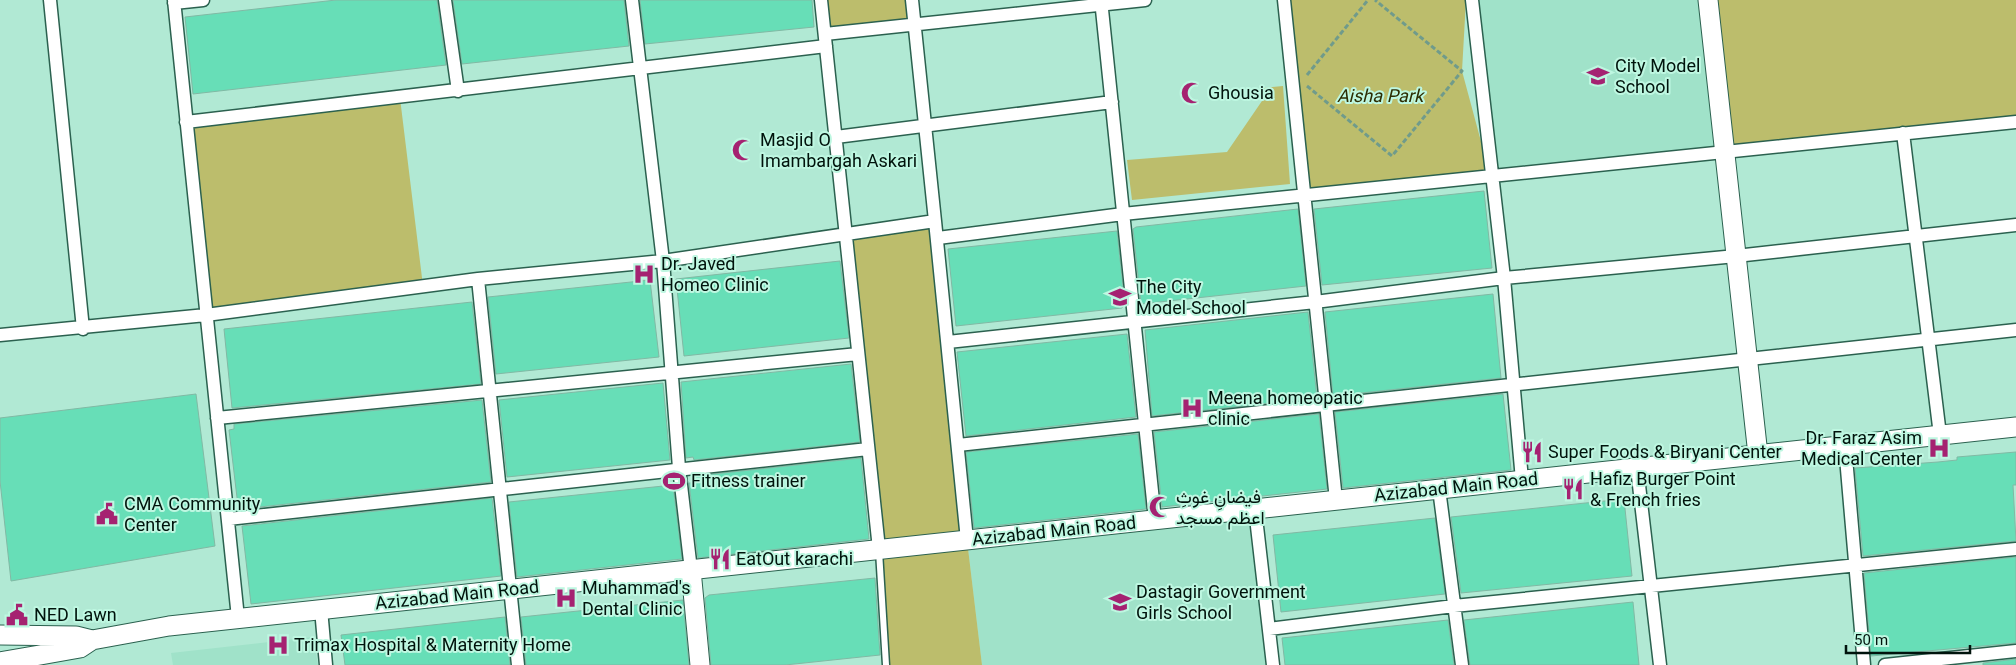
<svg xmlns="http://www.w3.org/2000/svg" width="2016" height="665" font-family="Georgia,Vazirmatn,serif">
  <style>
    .built { fill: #a0e2c9 }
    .green { fill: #bcbd6c }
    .building { fill: #67deb7; stroke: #81b9a4 }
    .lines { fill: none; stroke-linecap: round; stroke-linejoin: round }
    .lane-casing { stroke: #2b614f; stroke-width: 9 }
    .street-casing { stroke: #2b614f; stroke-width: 15 }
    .secondary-casing { stroke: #2b614f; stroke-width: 21 }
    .path { stroke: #709b8b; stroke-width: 3; stroke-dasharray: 5 2.5; stroke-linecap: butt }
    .lane { stroke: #fff; stroke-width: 6 }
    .street { stroke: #fff; stroke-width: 12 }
    .secondary { stroke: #fff; stroke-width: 19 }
    .labels { text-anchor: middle; stroke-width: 4; stroke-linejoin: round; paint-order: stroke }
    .poi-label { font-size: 18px; fill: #00130c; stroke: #bef7e1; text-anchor: start }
    .park-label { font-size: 18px; font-style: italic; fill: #2d2d02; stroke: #bef7e1 }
    .street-label { font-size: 18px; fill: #00130c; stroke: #bef7e1 }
  </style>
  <rect width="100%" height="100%" fill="#b1e9d4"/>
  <path class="built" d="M1472,0H1708L1725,152L1490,175Z
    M1255,509L1273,665H982L967,540Z
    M313,637L318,665H173L171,653Z"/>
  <path class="green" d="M821,0H912L915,25L825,34Z
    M1284,0H1466L1462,71L1490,175L1304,194Z
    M1708,0H2016V122L1725,152Z
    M1283,86L1290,184L1132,200L1127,160L1227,152L1264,98V88Z
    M400,98L423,286L206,315L186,122Z
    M935,221L967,540L982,665H888L847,232Z"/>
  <path class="building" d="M336,0H437L446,65L193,94L185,17Z
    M453,0H624L629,46L462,64Z
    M640,0H812L814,27L645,44Z
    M1484,191L1492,268L1322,285L1314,209Z
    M1298,209L1306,286L1141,304L1133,229L1136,227Z
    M1117,231L1125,305L1122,308L956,326L948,249Z
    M840,261L849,338L684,356L676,279Z
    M650,280L659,357L496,374L488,297Z
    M1493,294L1501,378L1333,396L1325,312Z
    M472,302L481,384L232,408L224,329Z
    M1308,312L1317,398L1152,416L1145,330Z
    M1127,334L1136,417L966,436L957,352Z
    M851,364L860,442L694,460L693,457L686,458L681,382Z
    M663,383L670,460L507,477L499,400Z
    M196,394L215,546L11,581L0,481V418Z
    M1503,394L1511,470L1343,488L1335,412Z
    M482,400L491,482L241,509V506H238L229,430L234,429V424Z
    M1319,414L1327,489L1162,507L1154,432Z
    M1138,434L1146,509L974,528L966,452Z
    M2016,452V485H2013L2016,541L1863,556L1855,468L1938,462L1957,460V457Z
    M861,458L869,539L698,558L689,483H696L695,476Z
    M673,485L682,559L517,577L509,502Z
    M492,498L501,576L251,604L242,526Z
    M1624,499L1632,576L1461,593L1451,517Z
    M1435,518L1445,594L1281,612L1273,535Z
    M2016,557V643L1871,656L1864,573Z
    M875,578L880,655L785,665H711L705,598L709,595Z
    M683,600L689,665H526L521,617Z
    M1633,602L1639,665H1470L1464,620Z
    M505,617L510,665H345L341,635Z
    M1448,620L1454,665H1285L1282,638Z
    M2016,659V665H1983V663Z"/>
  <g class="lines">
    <g class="lane-casing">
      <path id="lane" d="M879,551L886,665"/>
    </g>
    <g class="street-casing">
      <path id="street" d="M50,0L83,329
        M174,0L238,618
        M445,0L458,91
        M632,0L663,261L679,468L691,570
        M821,0L879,549
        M912,0L935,221
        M1101,0L1155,520
        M1284,0L1336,500
        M1472,0L1504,278L1522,480
        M174,3L203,0
        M825,34L1145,0
        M186,122L826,46
        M1903,133L1940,435
        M836,137L1112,102
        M938,238L1123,214L2016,122
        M478,279L518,665
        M0,335L206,315L478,279L663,261L935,221L967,540
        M948,342L1315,302L1504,278L1736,256L2016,225
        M217,418L858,354
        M958,445L2016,330
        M1845,446L1864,665
        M1637,468L1660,665
        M1439,489L1462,665
        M1255,509L1273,665
        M228,519L868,449
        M321,609L326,665
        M1269,629L1454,606L2016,549
        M1885,665L2016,651"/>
    </g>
    <g class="secondary-casing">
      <path id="secondary" d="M1708,0L1758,455
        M691,570L700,665
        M0,635L76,636L92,640
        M0,662L80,648L92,640L169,626L2016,427"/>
    </g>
    <path class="path" d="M1307,75L1368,0
      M1307,86L1392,156L1462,71L1375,0"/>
    <use href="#lane" class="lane"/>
    <use href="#street" class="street"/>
    <use href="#secondary" class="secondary"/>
  </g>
  <defs>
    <g id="school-bare" transform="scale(1.725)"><path d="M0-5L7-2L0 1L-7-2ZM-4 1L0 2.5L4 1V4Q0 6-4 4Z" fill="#a52271" stroke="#bef7e1" stroke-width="2.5" paint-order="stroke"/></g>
    <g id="mosque-bare" transform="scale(1.725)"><path d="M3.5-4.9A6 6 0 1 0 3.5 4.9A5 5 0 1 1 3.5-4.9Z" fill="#a52271" stroke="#bef7e1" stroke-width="2.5" paint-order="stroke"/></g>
    <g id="hospital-bare" transform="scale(1.725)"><path d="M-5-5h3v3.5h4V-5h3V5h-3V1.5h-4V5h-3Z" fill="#a52271" stroke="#bef7e1" stroke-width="2.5" paint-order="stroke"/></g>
    <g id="restaurant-bare" transform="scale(1.725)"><path d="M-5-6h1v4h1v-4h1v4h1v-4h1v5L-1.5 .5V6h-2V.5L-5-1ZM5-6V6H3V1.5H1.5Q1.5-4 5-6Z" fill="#a52271" stroke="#bef7e1" stroke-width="2.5" paint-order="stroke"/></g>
    <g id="stadium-bare" transform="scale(1.725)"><path d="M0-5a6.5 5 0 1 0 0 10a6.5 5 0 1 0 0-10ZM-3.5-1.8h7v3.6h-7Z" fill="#a52271" stroke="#bef7e1" stroke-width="2.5" paint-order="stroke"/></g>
    <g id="civic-bare" transform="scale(1.725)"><path d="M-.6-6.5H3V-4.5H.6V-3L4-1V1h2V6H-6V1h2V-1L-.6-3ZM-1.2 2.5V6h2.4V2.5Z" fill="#a52271" stroke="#bef7e1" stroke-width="2.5" paint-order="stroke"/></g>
  </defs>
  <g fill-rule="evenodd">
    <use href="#school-bare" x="1598" y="76"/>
    <use href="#mosque-bare" x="1192" y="93"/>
    <use href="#mosque-bare" x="743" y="150"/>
    <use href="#hospital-bare" x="644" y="274"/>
    <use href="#school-bare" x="1120" y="297"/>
    <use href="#hospital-bare" x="1192" y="408"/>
    <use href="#hospital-bare" x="1939" y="448"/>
    <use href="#restaurant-bare" x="1532" y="452"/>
    <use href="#stadium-bare" x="674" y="481"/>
    <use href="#restaurant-bare" x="1573" y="489"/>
    <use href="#mosque-bare" x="1160" y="507"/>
    <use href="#civic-bare" x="107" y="514"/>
    <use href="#restaurant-bare" x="720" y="559"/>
    <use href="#hospital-bare" x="566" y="598"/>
    <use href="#school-bare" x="1120" y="602"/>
    <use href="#civic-bare" x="17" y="615"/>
    <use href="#hospital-bare" x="278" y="645"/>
  </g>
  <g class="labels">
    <g class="poi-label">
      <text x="1615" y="72">City Model<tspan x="1615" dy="21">School</tspan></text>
      <text x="1208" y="99">Ghousia</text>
      <text x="760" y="146">Masjid O<tspan x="760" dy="21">Imambargah Askari</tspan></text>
      <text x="661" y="270">Dr. Javed<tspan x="661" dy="21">Homeo Clinic</tspan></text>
      <text x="1136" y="293">The City<tspan x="1136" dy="21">Model School</tspan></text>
      <text x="1208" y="404">Meena homeopatic<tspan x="1208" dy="21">clinic</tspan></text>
      <text x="1922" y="444" text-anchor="end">Dr. Faraz Asim<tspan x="1922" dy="21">Medical Center</tspan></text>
      <text x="1548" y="458">Super Foods &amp; Biryani Center</text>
      <text x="1590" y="485">Hafiz Burger Point<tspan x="1590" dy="21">&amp; French fries</tspan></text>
      <text x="691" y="487">Fitness trainer</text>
      <text x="1176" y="503">فیضانِ غوثِ<tspan x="1176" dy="21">اعظم مسجد</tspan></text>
      <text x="124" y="510">CMA Community<tspan x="124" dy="21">Center</tspan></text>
      <text x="736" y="565">EatOut karachi</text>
      <text x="582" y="594">Muhammad's<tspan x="582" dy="21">Dental Clinic</tspan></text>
      <text x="1136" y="598">Dastagir Government<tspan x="1136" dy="21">Girls School</tspan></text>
      <text x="34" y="621">NED Lawn</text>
      <text x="294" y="651">Trimax Hospital &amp; Maternity Home</text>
    </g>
    <g class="park-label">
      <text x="1380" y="102">Aisha Park</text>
    </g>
    <g class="street-label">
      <text transform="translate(1456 487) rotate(-6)" y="6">Azizabad Main Road</text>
      <text transform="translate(1054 531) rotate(-6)" y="6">Azizabad Main Road</text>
      <text transform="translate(457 595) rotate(-6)" y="6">Azizabad Main Road</text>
    </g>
  </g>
  <path d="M1846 645v8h124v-8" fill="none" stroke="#00130c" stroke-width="2.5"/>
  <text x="1854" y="645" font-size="15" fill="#00130c" stroke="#bef7e1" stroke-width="4" paint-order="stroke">50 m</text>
</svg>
